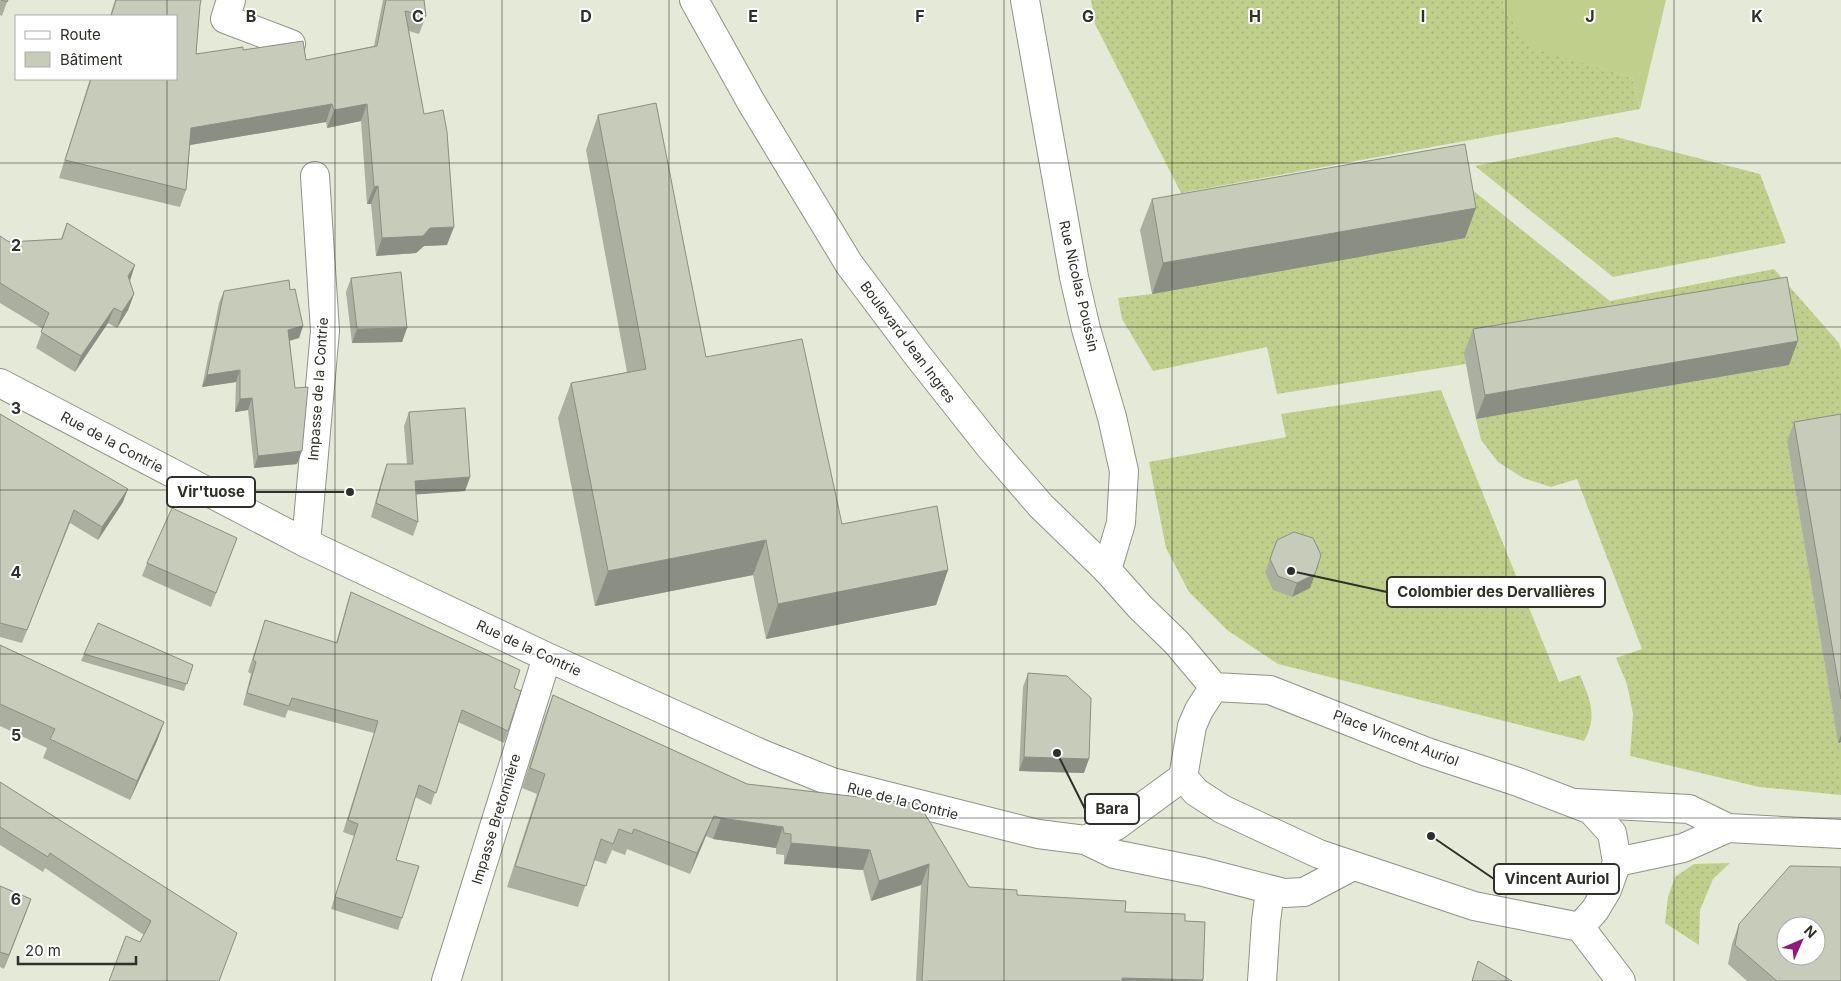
<svg xmlns="http://www.w3.org/2000/svg" width="1841" height="981" font-family="Inter,sans-serif">
  <style>
    .grass { fill: url(#grass-dots) }
    .garden { fill: #c1cf8d }
    .lines { fill: none; stroke-linecap: round; stroke-linejoin: round }
    .minor-casing { stroke: #8f9383; stroke-width: 30 }
    .primary-casing { stroke: #8f9383; stroke-width: 30 }
    .minor { stroke: #fff; stroke-width: 28 }
    .primary { stroke: #fff; stroke-width: 28 }
    .wall { fill: #abafa0 }
    .shaded-wall { fill: #8b8e82 }
    .building { fill: #c7cbba; stroke: #8b8e82; fill-rule: evenodd }
    .grid { fill: none; stroke: #2e3029; stroke-width: 1; stroke-opacity: 0.55 }
    .labels { text-anchor: middle; stroke-width: 4; stroke-linejoin: round; paint-order: stroke }
    .street-label { font-size: 14px; fill: #2e3029; stroke: #fff }
    .grid-label { font-size: 16px; text-anchor: middle; font-weight: bold; fill: #2e3029; stroke: #fff; stroke-width: 4; stroke-linejoin: round; paint-order: stroke }
    .leader { fill: none; stroke: #2e3029; stroke-width: 2 }
    .callout-dot { fill: #2e3029; stroke: #fff; stroke-width: 2 }
    .callout { fill: #fff; stroke: #2e3029; stroke-width: 2 }
    .callout-label { font-size: 15px; text-anchor: middle; font-weight: bold; fill: #2e3029 }
  </style>
  <defs>
    <pattern id="grass-dots" width="8" height="8" patternUnits="userSpaceOnUse" patternTransform="scale(1.25)"><rect width="8" height="8" fill="#c1cf8d"/><path d="M2 2h.1M6 6h.1" fill="none" stroke="#a6b27a" stroke-width="1.8" stroke-linecap="round"/></pattern>
  </defs>
  <rect width="100%" height="100%" fill="#e5e9d8"/>
  <path class="grass" d="M1091,0H1503L1504,9L1530,46L1632,78L1640,109L1181,193L1095,24Z
    M1616,137L1760,174L1786,243L1613,277L1475,166Z
    M1454,175L1610,301L1774,269L1839,343L1841,350V432L1787,442L1838,742H1841V795L1759,787L1630,756L1633,714L1627,684L1616,658L1642,649L1577,479L1551,487L1523,478L1498,462L1481,440L1476,419L1789,365L1465,354L1466,364L1277,394L1267,347L1153,371L1122,319L1118,298L1152,294Z
    M1441,390L1559,682L1580,675C1590,699 1598,717 1584,741L1278,664L1227,630L1189,592L1166,548L1149,462L1286,437L1281,414Z
    M1730,863L1713,879L1700,910L1699,945L1665,923L1668,897L1675,877L1694,864Z"/>
  <path class="garden" d="M1503,0H1666L1640,109L1632,78L1530,47L1504,9Z"/>
  <g class="lines">
    <g class="minor-casing">
      <path id="minor" d="M231,0L225,19L291,44
        M1025,0L1074,277L1086,329L1112,417L1124,471L1121,523L1107,570
        M0,383L306,543L547,657L762,754L832,782L1038,834L1085,840L1114,854L1203,872L1284,893L1304,892L1353,866
        M306,543L325,331L315,176
        M1575,803L1689,809L1728,828L1841,834
        M1085,840L1116,826L1183,777
        M1617,862L1683,848L1728,828
        M446,981L547,657
        M1262,981L1266,921L1270,891"/>
    </g>
    <g class="primary-casing">
      <path id="primary" d="M694,0L751,102L849,264L918,356L990,447L1041,506L1107,570L1140,607L1177,643L1214,687L1270,690L1427,752L1518,782L1591,810L1612,833L1617,862L1607,890L1595,910L1580,927
        M1214,687L1199,710L1192,726L1183,777L1196,792L1222,809L1319,854L1474,906L1580,927L1621,981"/>
    </g>
    <use href="#minor" class="minor"/>
    <use href="#primary" class="primary"/>
  </g>
  <path class="wall" d="M0,0L7,2L2,16L0,15Z
    M115,0H201L200,5L196,54L243,50L306,60L374,46L383,0H424L426,16L419,34L409,31L447,245L424,246L416,253L376,256L371,204H367L361,121L327,128L326,122L190,145L186,190L180,207L59,178L90,79H176V16H110Z
    M598,115L706,357L842,524L948,570L936,605L766,639L753,575L595,606L558,418L571,383L627,372L586,150Z
    M1152,199L1465,238L1152,294L1140,230Z
    M67,223L130,281L134,294L128,310L117,328L108,323L75,372L36,348L43,329L0,303V236L9,242L61,239Z
    M351,278L407,328L402,342L352,343L346,292Z
    M290,290L303,326L299,338L290,341L297,464L254,468L248,410L235,412L236,382L202,387L219,303L224,291Z
    M1473,329L1789,365L1476,419L1464,353Z
    M409,412L470,477L465,491L416,494L418,522L413,536L371,517L382,478L387,464H407L404,426Z
    M0,414L123,502L98,540L70,523L22,643L0,637Z
    M1841,414V742L1838,743L1787,442L1794,422Z
    M237,538L211,607L142,576L147,563Z
    M1277,540L1315,574L1310,588L1292,597L1273,590L1265,572Z
    M351,592L514,688L508,731L504,743L458,722L431,805L415,797L396,860L402,918L398,930L331,909L354,836L343,832L374,733L288,710L285,718L243,705L251,674L248,672L265,620L336,643L347,604Z
    M0,645L164,722L157,741L130,800L43,758L47,748L0,726Z
    M84,654L193,665L184,691L81,661Z
    M1028,673L1084,773L1019,771L1023,687Z
    M553,695L747,784L919,804L969,887L1185,921L1203,980V981H916L921,885L871,901L863,870L784,864V855L776,854V848L713,839L706,836L690,874L627,849L625,855L612,850L606,864L594,860L578,907L507,887L537,794L522,788L545,716Z
    M0,782L237,933L140,942L144,935L45,868L43,872L0,845Z
    M0,886L31,899L4,969L0,967Z
    M1739,924L1841,981H1747L1728,964L1732,944Z"/>
  <path class="shaded-wall" d="M332,104L326,122L184,146L191,128Z
    M367,104L361,121L327,128L334,110Z
    M378,186L371,204H367L374,187Z
    M1476,208L1465,238L1152,294L1163,263Z
    M454,227L447,245L424,246L416,253L376,256L382,238L430,228Z
    M135,265L130,281L128,276Z
    M134,294L128,310L117,328L122,312Z
    M114,308L108,323L75,372L81,356Z
    M303,326L299,338L284,342L288,330Z
    M407,328L402,342L352,343L357,329Z
    M1798,341L1789,365L1476,419L1485,395Z
    M240,370L236,382L202,387L207,375Z
    M252,398L248,410L235,412L240,399Z
    M302,451L297,464L254,468L258,456Z
    M470,477L465,491L410,495L415,481Z
    M128,489L123,502L98,540L102,527Z
    M766,540L753,575L595,606L608,571Z
    M948,570L936,605L766,639L778,604Z
    M1315,574L1310,588L1292,597L1297,583Z
    M164,722L157,741L130,800L137,781Z
    M1841,735V742L1838,743Z
    M1024,757L1089,759L1084,773L1019,771Z
    M714,816L706,836L690,874L697,853Z
    M721,818L783,827L776,848L713,839Z
    M791,843L870,850L863,870L784,864Z
    M929,864L921,885L871,901L879,881Z
    M31,899L26,913L4,969L9,955Z
    M1122,978L1203,980V981H1121Z"/>
  <path class="building" d="M1,0H8L7,2Z
    M116,0H201L200,5L196,54L243,47V50L303,41L306,60L377,46L386,0H424L426,16L405,11L424,114L443,110L447,132L454,227L430,228L423,236L382,238L378,186L374,187L367,104L334,110L332,104L191,128L186,190L65,160L91,79H176V16H111Z
    M656,103L706,357L802,339L842,524L937,506L948,570L778,604L766,540L608,571L571,383L646,369L598,115Z
    M1465,144L1476,208L1163,263L1152,199Z
    M67,223L135,265L128,276L134,294L122,312L114,308L81,356L41,332L49,313L0,283V236L9,242L62,239Z
    M401,272L407,328L357,329L351,278Z
    M1787,277L1798,341L1485,395L1473,329Z
    M289,280L290,290L295,289L303,326L288,330L295,388L308,387L302,451L258,456L252,398L240,399V370L207,375L224,291Z
    M465,408L470,477L415,481L418,522L376,503L387,464H413L409,412Z
    M0,414L128,489L102,527L74,510L27,630L0,623Z
    M1841,414V699L1794,422Z
    M172,508L237,538L216,593L147,563Z
    M1294,532L1313,538L1321,555L1315,574L1297,583L1278,576L1270,559L1277,540Z
    M351,592L520,670L514,688L521,691L508,731L462,710L436,793L419,785L396,860L419,866L402,918L335,897L358,824L348,820L378,721L292,698L289,706L247,693L256,662L253,660L265,620L337,643Z
    M98,623L193,665L187,684L84,654Z
    M0,645L164,722L137,781L50,739L55,729L0,704Z
    M1028,673L1067,676L1091,698L1089,759L1024,757Z
    M553,695L747,784L919,804L969,887L1017,890V895L1126,901L1125,912L1185,914V921L1205,922L1203,980L1122,978V981H922L929,864L879,881L870,850L791,843V834L784,833L783,827L721,818L714,816L697,853L634,829L632,834L619,829L613,844L601,839L586,886L515,866L545,774L530,768Z
    M0,782L237,933L219,981H109L126,936L140,942L151,921L50,853L48,857L0,827Z
    M1790,866L1841,867V981H1777L1735,945L1739,924ZM1786,926H1816V956H1786Z
    M0,886L31,899L9,955L0,952Z
    M1478,961L1512,981H1472Z"/>
  <path class="grid" d="M167,0V16M335,0V981M502,0V981M669,0V981M837,0V981M1004,0V981M1172,0V981M1339,0V981M1506,0V981M1674,0V981M167,79V981M0,163H1841M0,327H1841M0,490H1841M0,654H1841M0,818H1841"/>
  <g class="labels">
    <g class="street-label">
      <text transform="translate(1079 286) rotate(77)" y="5">Rue Nicolas Poussin</text>
      <text transform="translate(908 342) rotate(53)" y="5">Boulevard Jean Ingres</text>
      <text transform="translate(318 389) rotate(-86)" y="5">Impasse de la Contrie</text>
      <text transform="translate(112 442) rotate(28)" y="5">Rue de la Contrie</text>
      <text transform="translate(529 648) rotate(25)" y="5">Rue de la Contrie</text>
      <text transform="translate(1396 738) rotate(21)" y="5">Place Vincent Auriol</text>
      <text transform="translate(903 801) rotate(14)" y="5">Rue de la Contrie</text>
      <text transform="translate(496 819) rotate(-73)" y="5">Impasse Bretonnière</text>
    </g>
  </g>
  <g class="grid-label">
    <text x="251" y="22">B</text>
    <text x="418" y="22">C</text>
    <text x="586" y="22">D</text>
    <text x="753" y="22">E</text>
    <text x="920" y="22">F</text>
    <text x="1088" y="22">G</text>
    <text x="1255" y="22">H</text>
    <text x="1423" y="22">I</text>
    <text x="1590" y="22">J</text>
    <text x="1757" y="22">K</text>
    <text x="16" y="251">2</text>
    <text x="16" y="414">3</text>
    <text x="16" y="578">4</text>
    <text x="16" y="741">5</text>
    <text x="16" y="905">6</text>
  </g>
  <path class="leader" d="M350 492L255 492M1291 571L1387 592M1057 753L1085 809M1431 836L1494 879"/>
  <g class="callout-dot">
    <circle cx="350" cy="492" r="5"/>
    <circle cx="1291" cy="571" r="5"/>
    <circle cx="1057" cy="753" r="5"/>
    <circle cx="1431" cy="836" r="5"/>
  </g>
  <g class="callout">
    <rect x="167" y="477" width="88" height="30" rx="5"/>
    <rect x="1387" y="577" width="218" height="30" rx="5"/>
    <rect x="1085" y="794" width="54" height="30" rx="5"/>
    <rect x="1494" y="864" width="125" height="30" rx="5"/>
  </g>
  <g class="callout-label">
    <text x="211" y="497">Vir'tuose</text>
    <text x="1496" y="597">Colombier des Dervallières</text>
    <text x="1112" y="814">Bara</text>
    <text x="1557" y="884">Vincent Auriol</text>
  </g>
  <rect x="15" y="15" width="162" height="65" fill="#ffffff" stroke="#abaca9"/>
  <rect x="25" y="31" width="25" height="8" fill="#ffffff" stroke="#abaca9"/>
  <text x="60" y="40" font-size="15" fill="#2e3029">Route</text>
  <rect x="25" y="52" width="25" height="15" fill="#c7cbba" stroke="#abaca9"/>
  <text x="60" y="65" font-size="15" fill="#2e3029">Bâtiment</text>
  <g transform="translate(1801 941) rotate(45)"><circle r="24" fill="#ffffff" stroke="#abaca9"/>
  <path d="M0-4L9 19L0 12L-9 19Z" fill="#901a7a"/>
  <text y="-8" font-size="14" font-weight="bold" text-anchor="middle" fill="#2e3029">N</text>
  </g>
  <path d="M18 956v8h118v-8" fill="none" stroke="#2e3029" stroke-width="2.5"/>
  <text x="25" y="956" font-size="15" fill="#2e3029" stroke="#ffffff" stroke-width="4" paint-order="stroke">20 m</text>
</svg>
